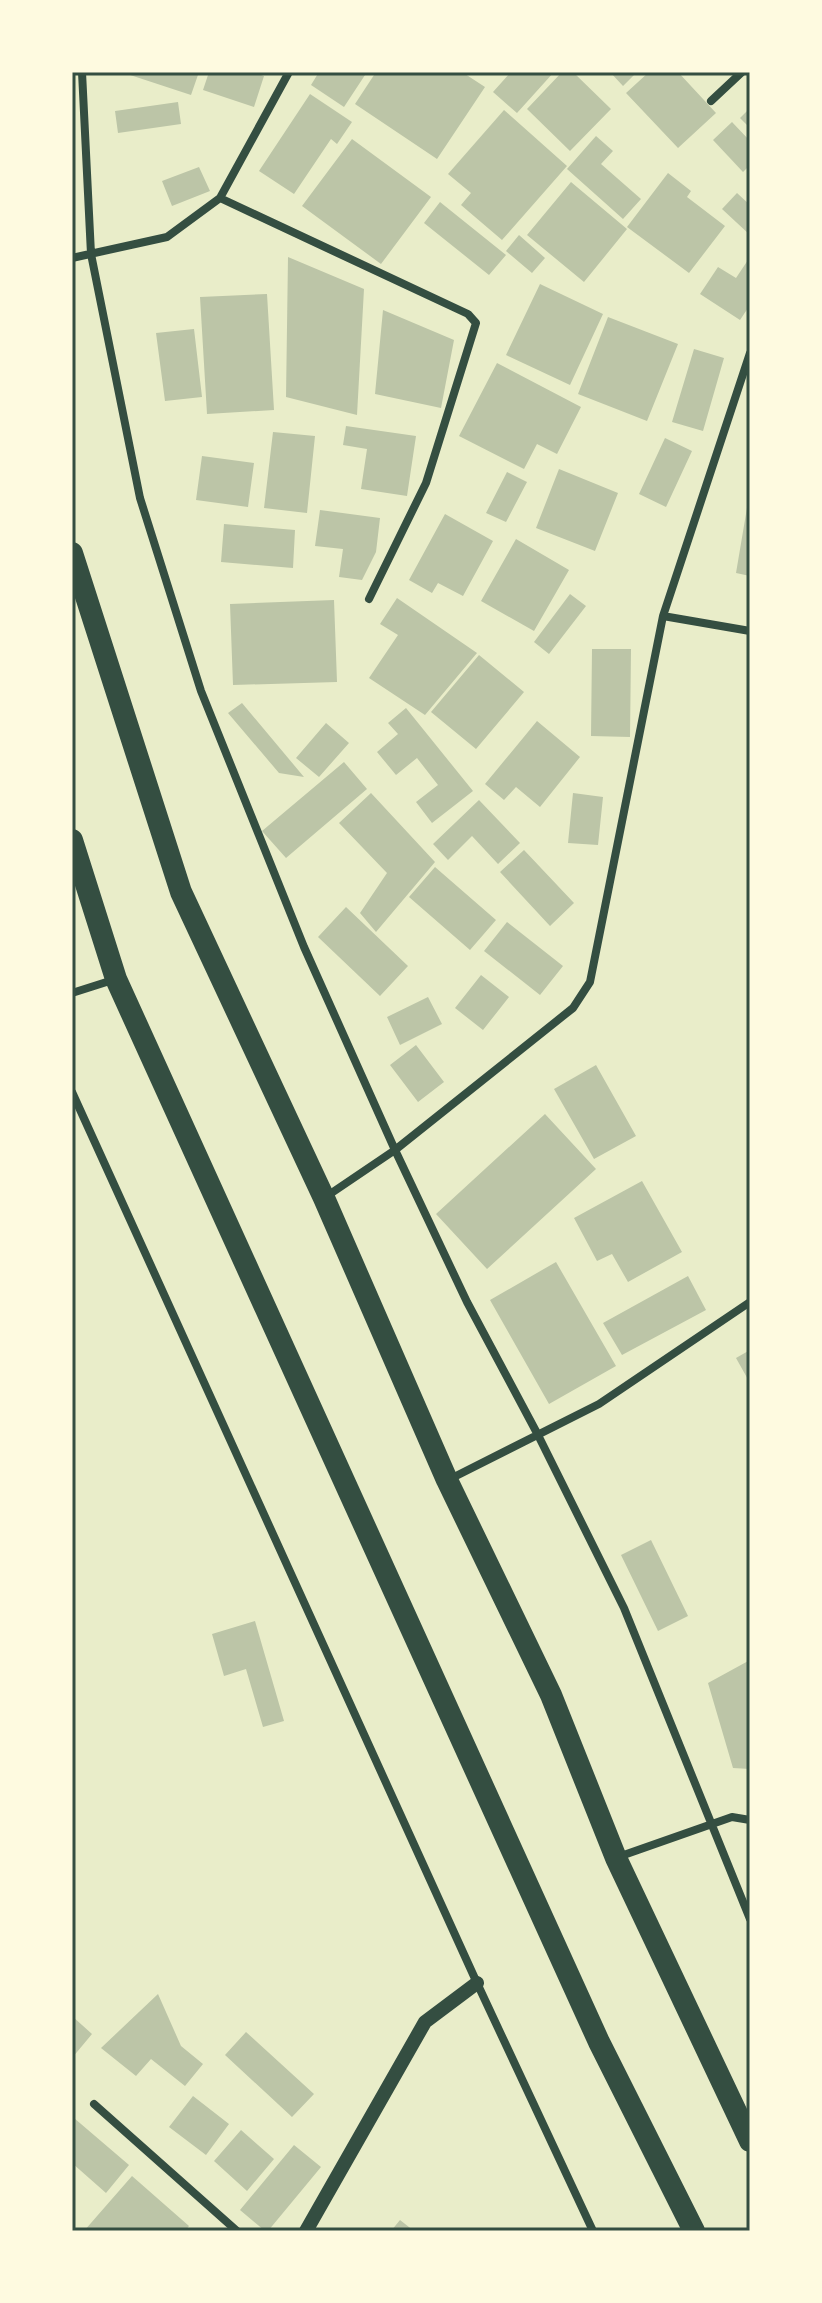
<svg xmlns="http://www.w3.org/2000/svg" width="822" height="2303" font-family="Signika,sans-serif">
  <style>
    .building { fill: #bcc5a7 }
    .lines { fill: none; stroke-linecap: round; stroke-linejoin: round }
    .minor { stroke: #344e41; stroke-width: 8 }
    .tertiary { stroke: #344e41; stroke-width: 14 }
    .trunk { stroke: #344e41; stroke-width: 22 }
    .neatline { fill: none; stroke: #344e41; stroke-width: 3 }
  </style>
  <rect width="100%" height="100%" fill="#e9edc9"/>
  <path class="building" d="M121,72H199L191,95Z
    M209,72H253L264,76L254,107L203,90Z
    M319,72H367L344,107L311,85Z
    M376,72H462L485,87L437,159L355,104Z
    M511,72H554L517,113L493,92Z
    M562,72H573L611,109L570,151L527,109Z
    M610,72H637L623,86Z
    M649,72H678L716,113L678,148L626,93Z
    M310,94L352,122L337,144L331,139L294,194L259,171Z
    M178,102L181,124L118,133L115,111Z
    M750,108V128L740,118Z
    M504,110L567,166L502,240L461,205L471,193L448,174Z
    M732,122L750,141V165L743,172L713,140Z
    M596,136L613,151L601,164L641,199L623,219L567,169Z
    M352,139L431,197L381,264L302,206Z
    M199,167L210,191L172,206L162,181Z
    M668,173L691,191L687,197L725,226L689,273L627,227Z
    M571,182L627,229L584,282L527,235Z
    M737,193L750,205V235L722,209Z
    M440,202L506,255L489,275L424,223Z
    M519,235L545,258L532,273L506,251Z
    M288,257L364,289L357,415L286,397Z
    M750,257V305L740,320L700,294L718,267L736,278Z
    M540,284L603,314L570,385L506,355Z
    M267,294L274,410L207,414L200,297Z
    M383,310L454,340L441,408L375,394Z
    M608,317L678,344L647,421L578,394Z
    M194,329L202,397L165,401L156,333Z
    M694,349L724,358L703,431L672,422Z
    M497,363L581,407L557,454L537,444L524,469L459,436Z
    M346,426L416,436L407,496L361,489L367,449L343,445Z
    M273,432L315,436L307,513L264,508Z
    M665,438L692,451L666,507L639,494Z
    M202,456L254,463L248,507L196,500Z
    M559,469L618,493L595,551L536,528Z
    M507,472L527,482L506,522L486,513Z
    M748,502H750V576L736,573Z
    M320,510L380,518L376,552L362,580L339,577L343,549L315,546Z
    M445,514L493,541L463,596L438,583L432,593L409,580Z
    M224,524L295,530L293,568L221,562Z
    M516,539L569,570L534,631L481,601Z
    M570,594L586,606L549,654L534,642Z
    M397,598L477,653L425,715L369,678L398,635L380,624Z
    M334,600L337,682L233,685L230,604Z
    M592,649H631L630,737L591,736Z
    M479,655L524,692L476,749L431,712Z
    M242,703L304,777L279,773L228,713Z
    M406,708L473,791L432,823L416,802L438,785L417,758L396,775L377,752L398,734L388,723Z
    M537,721L580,757L540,807L516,787L504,800L485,784Z
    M326,723L349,743L319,777L296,758Z
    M344,762L367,789L286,858L262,831Z
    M371,793L435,862L376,932L360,913L387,873L339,823Z
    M573,793L603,797L598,845L568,843Z
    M479,800L520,843L498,864L472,836L448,860L433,844Z
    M524,850L574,903L550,926L500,872Z
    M435,867L496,920L470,950L409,897Z
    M346,907L408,966L380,996L318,937Z
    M507,922L563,966L540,995L484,951Z
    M481,975L509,997L483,1030L455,1008Z
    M428,997L442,1024L400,1045L387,1017Z
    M416,1045L444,1082L418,1102L390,1065Z
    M596,1065L636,1136L594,1159L554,1089Z
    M545,1114L596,1169L487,1269L436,1214Z
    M642,1181L682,1252L628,1282L612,1254L597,1261L574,1218Z
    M556,1262L616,1366L549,1404L490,1300Z
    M688,1276L706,1310L622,1355L603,1323Z
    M750,1350V1383L736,1358Z
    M651,1540L688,1616L658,1631L621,1555Z
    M255,1621L284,1721L263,1727L246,1669L224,1676L212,1634Z
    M750,1660V1769L733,1768L708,1683Z
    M158,1994L181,2046L203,2064L185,2086L151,2059L136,2076L101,2048Z
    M72,2016L92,2034L72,2058Z
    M246,2032L314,2094L292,2117L225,2055Z
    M193,2096L229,2124L206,2155L169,2127Z
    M74,2118L129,2165L106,2193L72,2163Z
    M241,2130L274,2159L247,2191L214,2161Z
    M294,2145L321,2167L268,2231H265L240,2210Z
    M132,2176L189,2226L185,2231H84Z
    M400,2220L414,2231H391Z"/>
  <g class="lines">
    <path class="minor" d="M82,72L91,254L140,498L201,691L304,947L395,1150L467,1302L538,1435L624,1608L750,1919
      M711,101L742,72
      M220,198L468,314L476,323L426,483L369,599
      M72,258L167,237L220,198L289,72
      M663,616L750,631
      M72,993L116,979
      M72,1092L477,1983L593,2231
      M327,1196L395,1150L573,1008L590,982L663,616L750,353
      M448,1480L599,1404L750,1302
      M618,1857L732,1817L750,1820
      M94,2104L237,2231"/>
    <path class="tertiary" d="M306,2231L425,2022L477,1983"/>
    <path class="trunk" d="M72,553L181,892L324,1198L447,1480L551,1695L616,1858L750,2141
      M72,840L116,979L599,2042L694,2231"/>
  </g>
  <rect width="822" height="2303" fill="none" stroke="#fefae0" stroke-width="148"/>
  <rect x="74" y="74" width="674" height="2155" class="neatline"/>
</svg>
